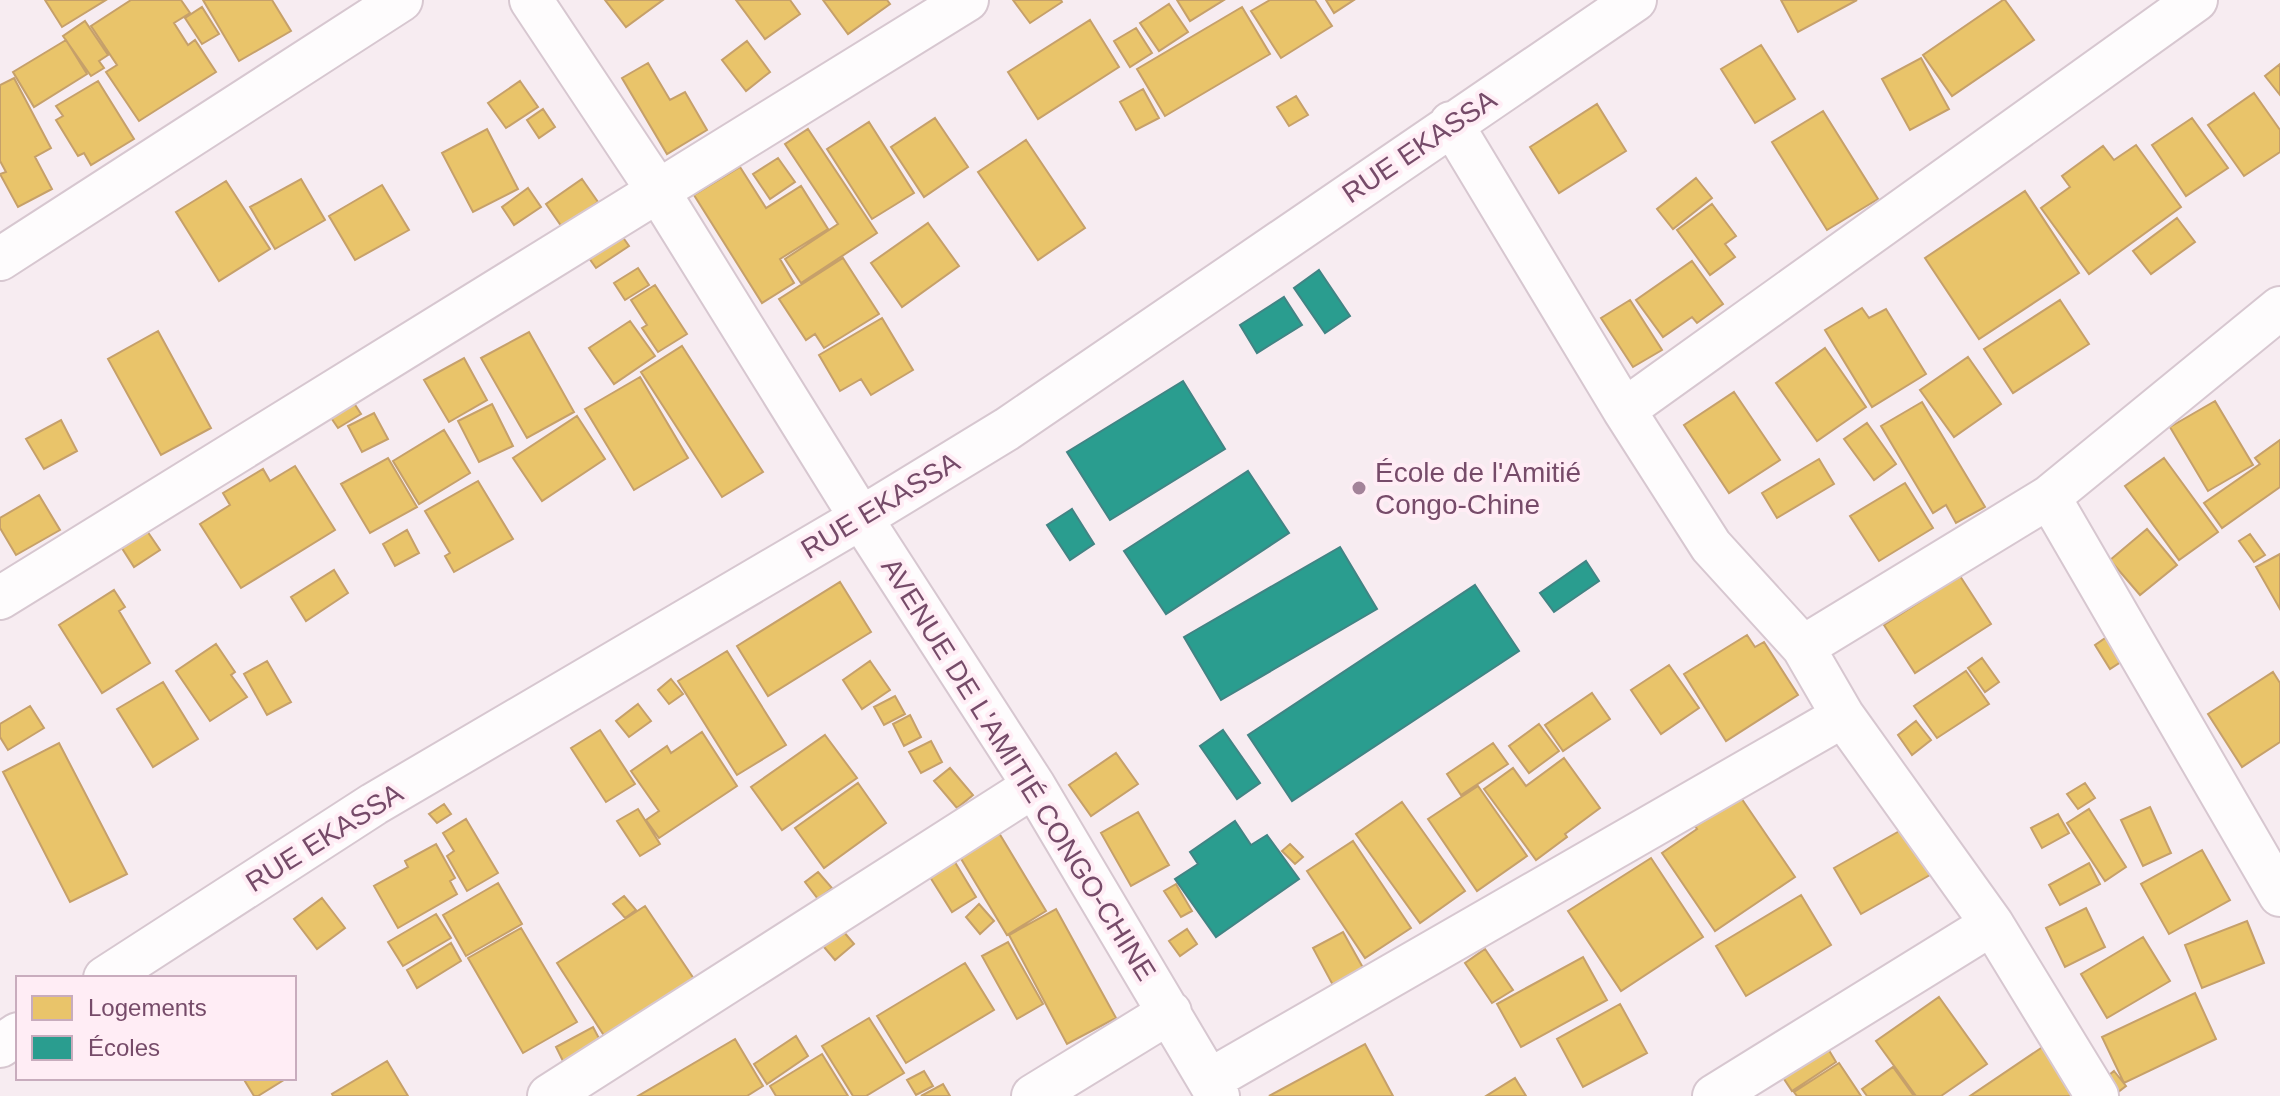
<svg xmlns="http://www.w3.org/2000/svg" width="2280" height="1096" font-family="Arial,sans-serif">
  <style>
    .homes { fill: #e9c46a; stroke: #c6a06a; stroke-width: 2 }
    .schools { fill: #2a9d8f; stroke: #418484; stroke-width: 2 }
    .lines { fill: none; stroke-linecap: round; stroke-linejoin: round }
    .minor-casing { stroke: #d7c7d0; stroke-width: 46 }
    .minor { stroke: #fefcfd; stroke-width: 42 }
    .poi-dot { fill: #a38399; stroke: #ffedf5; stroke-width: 3 }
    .labels { text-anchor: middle; stroke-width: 8; stroke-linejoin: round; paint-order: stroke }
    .street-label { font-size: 28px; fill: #764b69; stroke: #ffedf5 }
    .poi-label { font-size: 28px; fill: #764b69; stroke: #ffedf5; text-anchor: start }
  </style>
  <rect width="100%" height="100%" fill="#f7ecf1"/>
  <path class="homes" d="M45,0H106L62,27Z
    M131,0H181L190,13L174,23L188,45L195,40L216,72L139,121L106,72L117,65L91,26Z
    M203,0H272L291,31L239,61Z
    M605,0H663L626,27Z
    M736,0H790L800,14L765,39Z
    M823,0H887L890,4L848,34Z
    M1013,0H1061L1062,2L1030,23Z
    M1177,0H1224L1190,21Z
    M1270,0H1315L1332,26L1281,58L1251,11Z
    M1326,0H1354L1334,13Z
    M1781,0H1857L1798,32Z
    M2003,0H2005L2034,40L1952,96L1923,55Z
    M1169,4L1188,32L1159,51L1140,23Z
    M202,7L219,34L202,44L185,18Z
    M1242,7L1270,54L1165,116L1137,69Z
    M1090,20L1119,67L1038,119L1008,72Z
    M85,21L108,55L99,61L104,68L91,76L63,36Z
    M1136,28L1152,53L1130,67L1114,41Z
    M66,40L87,74L34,107L13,72Z
    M747,41L770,72L746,91L722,60Z
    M1761,45L1795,99L1755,123L1721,69Z
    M1921,58L1949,109L1910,130L1882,79Z
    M648,63L670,100L685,92L707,130L667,154L622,78Z
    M2280,64V95L2265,76Z
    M14,78L51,148L35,157L52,189L18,207L0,174L6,172L0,161V85Z
    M98,81L134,139L91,165L84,153L78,156L56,120L63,116L56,106Z
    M520,81L538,107L506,128L488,103Z
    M1143,89L1159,118L1136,130L1120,102Z
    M2254,93L2280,130V152L2244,176L2208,125Z
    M1296,96L1308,115L1289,126L1277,107Z
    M1597,104L1626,151L1559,193L1530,147Z
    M543,109L555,127L539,138L527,120Z
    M1823,111L1878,199L1827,230L1772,142Z
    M935,118L968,167L924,197L891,147Z
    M2192,118L2228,168L2186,196L2152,145Z
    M869,122L914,193L872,219L827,149Z
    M487,129L518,189L473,212L442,153Z
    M808,129L877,233L801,283L785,259L838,224L785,144Z
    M1026,140L1085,228L1038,260L978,172Z
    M2136,145L2181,207L2089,274L2041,208L2070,187L2062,176L2103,146L2114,160Z
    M778,158L795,182L770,199L753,174Z
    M740,167L766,208L801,186L828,229L780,259L794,283L762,303L694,195Z
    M1696,178L1712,198L1673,229L1657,209Z
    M301,179L325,220L275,249L250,207Z
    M582,179L598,202L562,227L546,204Z
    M226,181L270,249L219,281L176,212Z
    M382,185L409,230L355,260L329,216Z
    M528,188L541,207L514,225L502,207Z
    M2025,191L2079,273L1979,339L1925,258Z
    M1712,204L1736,236L1725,244L1735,257L1710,275L1677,230Z
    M2177,218L2195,242L2151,274L2133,251Z
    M928,223L959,266L902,307L871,263Z
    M617,229L629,246L596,268L584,251Z
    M843,258L879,314L824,348L815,334L806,340L779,299Z
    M1692,261L1723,304L1697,323L1692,317L1663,337L1636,300Z
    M638,268L649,285L625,300L614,283Z
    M655,285L687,334L658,352L642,328L647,325L631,300Z
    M1630,300L1662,350L1633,367L1601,318Z
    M2060,300L2089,344L2013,393L1984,349Z
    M1862,308L1869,318L1886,309L1926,374L1872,407L1825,330Z
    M882,318L913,370L871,395L861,379L840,391L819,355Z
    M630,321L655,356L614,384L589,348Z
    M158,331L211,428L161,455L108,359Z
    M529,332L574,412L527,438L481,358Z
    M682,346L763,472L722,497L641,372Z
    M1825,348L1866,407L1817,441L1776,383Z
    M1968,357L2001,404L1954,437L1920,390Z
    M464,358L487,400L449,422L424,380Z
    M640,377L688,458L634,490L585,409Z
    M1734,392L1780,460L1729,493L1684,425Z
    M348,394L361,414L338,428L325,409Z
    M2215,401L2253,465L2208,491L2170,427Z
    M1922,402L1985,507L1956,523L1946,505L1933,513L1881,426Z
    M492,404L513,446L479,462L458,421Z
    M374,413L388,439L362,452L348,426Z
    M577,416L605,459L542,501L513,458Z
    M61,420L77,451L44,469L26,439Z
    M1867,423L1896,464L1874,480L1844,439Z
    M444,430L470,473L419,504L393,461Z
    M2280,440V487L2222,528L2204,503L2260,464L2255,458Z
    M388,458L417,507L370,533L341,484Z
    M2164,458L2218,532L2179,560L2125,486Z
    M1819,459L1834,484L1777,518L1762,493Z
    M295,466L335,530L241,588L200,524L230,505L223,493L263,469L270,481Z
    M478,481L513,539L454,572L445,556L450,553L425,511Z
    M1905,483L1933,528L1879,561L1850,516Z
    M39,495L60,530L16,555L0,528V518Z
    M143,525L160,550L134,567L118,542Z
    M2147,529L2177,565L2140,595L2110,560Z
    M407,530L419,553L395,566L383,544Z
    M2250,534L2265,555L2254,562L2239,541Z
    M2280,554V609L2256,567Z
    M334,570L348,593L306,621L291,597Z
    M1960,576L1991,624L1915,673L1884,625Z
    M840,582L871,632L768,696L737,646Z
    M114,590L125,607L119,611L150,663L102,693L59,625Z
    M2117,630L2133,654L2110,669L2095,645Z
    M1747,635L1755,647L1764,642L1798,695L1726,741L1684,674Z
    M216,644L235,672L231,675L247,697L210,721L176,671Z
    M727,651L786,745L737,775L678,681Z
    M1982,658L1999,682L1985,692L1968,668Z
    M267,661L291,702L267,715L244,674Z
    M870,661L890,690L862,709L843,680Z
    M1669,665L1699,708L1661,734L1631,690Z
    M1966,671L1989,704L1937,738L1914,706Z
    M2273,672L2280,683V742L2242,767L2208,714Z
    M671,679L683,694L669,704L658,690Z
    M163,682L198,739L153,767L117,709Z
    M1592,693L1610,719L1563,751L1545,725Z
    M895,696L905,714L884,725L874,707Z
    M638,704L651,721L629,737L616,721Z
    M30,706L44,728L8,750L0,737V724Z
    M910,715L921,737L904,746L893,724Z
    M1916,721L1931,740L1912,755L1898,735Z
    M1539,724L1559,751L1529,773L1509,746Z
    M600,730L635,784L606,802L571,748Z
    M702,732L737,786L659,838L646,820L659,811L631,771L667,746L671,753Z
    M825,735L857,778L782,830L751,787Z
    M931,741L942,762L921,773L909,752Z
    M59,743L127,874L70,902L3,772Z
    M1493,743L1508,764L1461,795L1447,774Z
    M1116,753L1138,784L1091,816L1069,785Z
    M1564,758L1600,808L1565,834L1567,837L1536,860L1484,789L1513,768L1526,786Z
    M950,768L973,795L957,808L934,781Z
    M858,783L886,823L824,868L795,828Z
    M2085,783L2095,798L2078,809L2067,794Z
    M1478,786L1527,856L1477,891L1428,819Z
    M1735,789L1795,877L1715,931L1662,853L1697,829L1690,819Z
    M1402,802L1465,891L1420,923L1356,834Z
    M444,804L451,814L437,823L429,814Z
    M2150,807L2171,853L2143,866L2121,820Z
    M638,809L660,844L640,856L617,821Z
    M2089,809L2126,867L2105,881L2067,823Z
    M1138,812L1169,865L1131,886L1101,833Z
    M2058,814L2069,833L2042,848L2031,828Z
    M466,819L498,873L467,891L447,856L454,851L443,833Z
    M996,828L1046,911L1007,935L957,852Z
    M1903,829L1930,875L1861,914L1834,868Z
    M1353,841L1411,928L1365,958L1307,871Z
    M436,844L455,878L450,881L457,894L398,928L374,886L408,867L405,861Z
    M1290,844L1303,857L1295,864L1282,851Z
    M2202,850L2230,900L2169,934L2141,884Z
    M950,854L976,897L952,912L925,869Z
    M1651,858L1703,937L1621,991L1568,911Z
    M2089,863L2100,884L2060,905L2049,885Z
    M818,872L832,888L818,899L805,882Z
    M498,883L522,924L466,956L443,915Z
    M1176,884L1192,911L1181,917L1164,891Z
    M1801,895L1831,945L1746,996L1716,946Z
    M624,896L636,910L625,918L613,904Z
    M322,898L345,928L317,949L294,919Z
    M979,904L994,921L980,934L966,917Z
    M645,906L694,979L605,1037L557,963Z
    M2086,908L2105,947L2065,967L2046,928Z
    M1056,909L1116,1018L1067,1044L1009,935Z
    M436,914L451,938L403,966L388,942Z
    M2247,921L2264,963L2202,988L2185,945Z
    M838,925L854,944L835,960L819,941Z
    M521,928L577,1022L523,1053L468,958Z
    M1187,929L1197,944L1180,956L1169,941Z
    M1343,932L1366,973L1335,989L1313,948Z
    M2143,937L2170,981L2107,1018L2081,974Z
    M1008,942L1043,1004L1017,1019L982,956Z
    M451,943L461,961L417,988L407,970Z
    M1485,949L1513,990L1492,1003L1465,963Z
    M1583,957L1607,1000L1521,1047L1497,1004Z
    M965,963L994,1010L906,1063L877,1016Z
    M2195,993L2216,1039L2124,1083L2102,1037Z
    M1939,997L1987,1064L1941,1096H1916L1876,1041Z
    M1620,1004L1647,1053L1583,1087L1557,1039Z
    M869,1018L904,1073L866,1096H853L822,1046Z
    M593,1027L603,1046L566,1067L556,1047Z
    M796,1036L808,1056L767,1084L754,1064Z
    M735,1039L763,1086L747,1096H638Z
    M2050,1042L2073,1096H1970Z
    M1365,1044L1393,1096H1269Z
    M1827,1047L1836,1062L1792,1091L1782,1076Z
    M822,1054L848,1096H776L770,1086Z
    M387,1061L408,1096H333L332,1094Z
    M1839,1063L1861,1096H1797L1794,1092Z
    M1893,1067L1914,1096H1867L1862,1089Z
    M924,1071L933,1086L916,1095L907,1080Z
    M2114,1071L2126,1086L2113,1096L2098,1084Z
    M243,1078H287L258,1096H254Z
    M1515,1078L1526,1096H1486Z
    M943,1084L950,1096H921Z"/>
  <path class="schools" d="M1319,270L1350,316L1325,333L1294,288Z
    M1284,297L1302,325L1257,353L1240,325Z
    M1183,381L1225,449L1110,520L1067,452Z
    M1248,471L1289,533L1166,614L1124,551Z
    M1072,509L1094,544L1070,560L1047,525Z
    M1340,547L1377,609L1221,700L1184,637Z
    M1586,561L1599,581L1554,612L1540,593Z
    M1475,585L1519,651L1292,801L1248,735Z
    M1223,730L1260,783L1237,799L1200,746Z
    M1235,821L1251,845L1267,835L1299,879L1216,937L1175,879L1198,864L1190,852Z"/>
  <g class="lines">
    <g class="minor-casing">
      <path id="minor" d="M531,0L658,191L861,518L1034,786L1218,1096
        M1451,123L1624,410L1711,546L1803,647L1843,716L1992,924L2097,1096
        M0,259L401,0
        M1624,410L2196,0
        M2049,497L2280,895
        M0,598L967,0
        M1803,647L2049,497L2280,308
        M105,978L374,804L861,518L1007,429L1635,0
        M0,1046L18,1034
        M1210,1080L1843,716
        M549,1096L1034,786
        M1033,1096L1170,1012
        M1714,1096L1992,924"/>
    </g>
    <use href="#minor" class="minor"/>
  </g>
  <circle class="poi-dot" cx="1359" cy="488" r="8"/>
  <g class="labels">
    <g class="street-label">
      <text transform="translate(1419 146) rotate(-34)" y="10">RUE EKASSA</text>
      <text transform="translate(880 505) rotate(-31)" y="10">RUE EKASSA</text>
      <text transform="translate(1019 769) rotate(58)" y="10">AVENUE DE L'AMITIÉ CONGO-CHINE</text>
      <text transform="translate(324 837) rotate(-32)" y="10">RUE EKASSA</text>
    </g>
    <g class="poi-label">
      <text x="1375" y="482">École de l'Amitié<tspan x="1375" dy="32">Congo-Chine</tspan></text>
    </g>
  </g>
  <rect x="16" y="976" width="280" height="104" fill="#ffedf5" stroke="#c8acbd" stroke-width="2"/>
  <rect x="32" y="996" width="40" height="24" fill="#e9c46a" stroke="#c8acbd" stroke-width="2"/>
  <text x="88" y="1016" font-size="24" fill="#764b69">Logements</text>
  <rect x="32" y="1036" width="40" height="24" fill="#2a9d8f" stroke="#c8acbd" stroke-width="2"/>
  <text x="88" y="1056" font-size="24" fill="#764b69">Écoles</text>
</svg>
